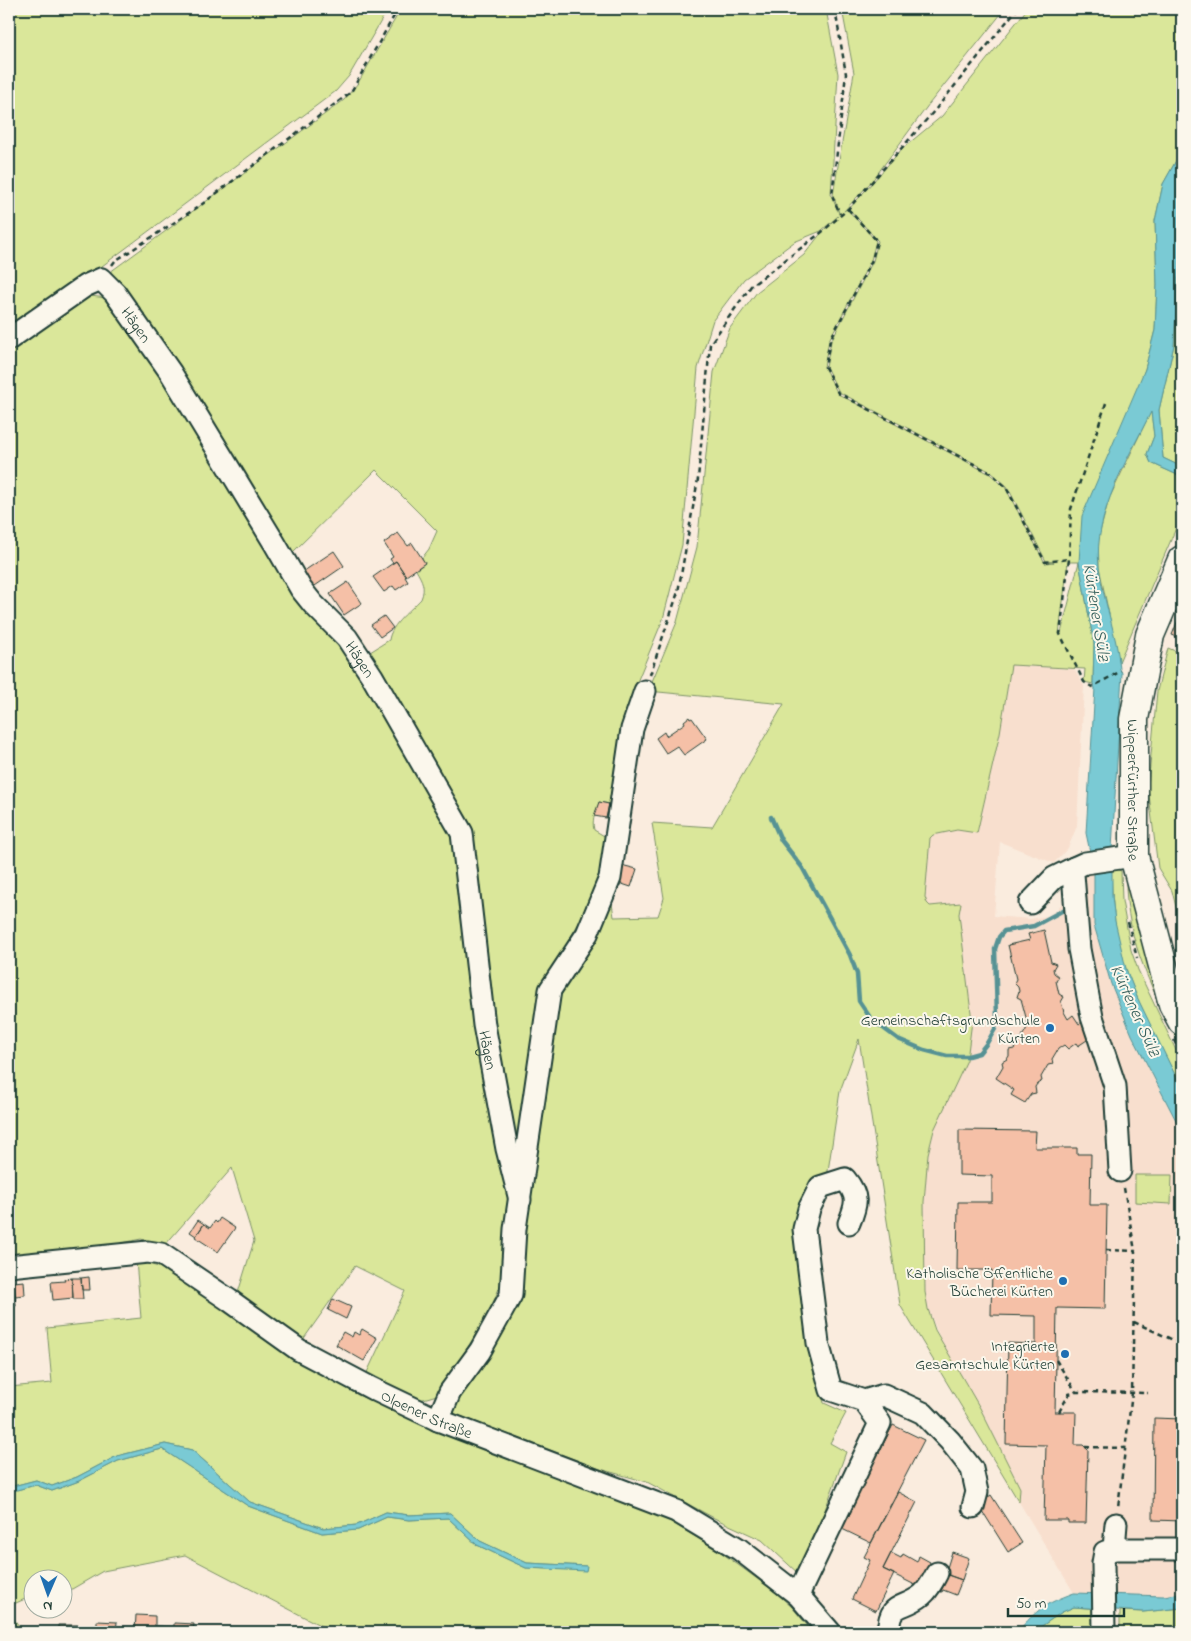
<svg xmlns="http://www.w3.org/2000/svg" width="1191" height="1641" font-family="'Indie Flower',sans-serif">
  <style>
    .built { fill: #f8dfce }
    .green { fill: #dae79a; stroke: #7c9267; fill-rule: evenodd }
    .water { fill: #7acad4; stroke: #569294 }
    .lines { fill: none; stroke-linecap: round; stroke-linejoin: round }
    .stream { stroke: #569294; stroke-width: 4.5 }
    .building { fill: #f5c0a7; stroke: #1f3d34 }
    .minor-casing { stroke: #1f3d34; stroke-width: 25 }
    .major-casing { stroke: #1f3d34; stroke-width: 31 }
    .path { stroke: #1f3d34; stroke-width: 2.5; stroke-dasharray: 5 4; stroke-linecap: butt }
    .minor { stroke: #fbf7ec; stroke-width: 21 }
    .major { stroke: #fbf7ec; stroke-width: 28 }
    .poi-dot { fill: #1f6fb2; stroke: #fbf7ec; stroke-width: 2 }
    .labels { text-anchor: middle; stroke-width: 4; stroke-linejoin: round; paint-order: stroke }
    .street-label { font-size: 16px; fill: #1f3d34; stroke: #fbf7ec }
    .poi-label { font-size: 16px; fill: #1f3d34; stroke: #fbf7ec; text-anchor: end }
    .water-label { font-size: 18px; font-style: italic; fill: #36605c; stroke: #fbf7ec }
  </style>
  <rect width="100%" height="100%" fill="#faecde"/>
  <filter id="ink" filterUnits="userSpaceOnUse"><feTurbulence type="fractalNoise" baseFrequency=".02" numOctaves="2"/><feDisplacementMap in="SourceGraphic" scale="10" xChannelSelector="R" yChannelSelector="G"/><feConvolveMatrix kernelMatrix="1 2 1 2 8 2 1 2 1" color-interpolation-filters="sRGB"/></filter>
  <g filter="url(#ink)">
    <path class="built" d="M1011,665L1074,669L1084,686L1077,826L1068,848L1054,863L1000,842L994,916L1030,919L1047,916L1057,910L1067,896L1068,876L1094,871V925L1111,984L1132,1035L1182,1132V1593L1164,1596L1074,1593L1019,1502L1020,1488L980,1408L941,1341L928,1309L925,1292L924,1202L926,1174L928,1154L934,1130L961,903L929,906L927,904L925,897L930,838L933,835L957,830L977,833L1000,733Z"/>
    <path class="green" d="M9,9H388L349,76L336,91L78,284L9,330Z
      M401,9H826L838,74L831,195L839,213L833,195L854,73L842,9H1005L929,104L872,181L844,211L847,209L876,241L871,260L829,340L824,367L838,394L990,474L1005,487L1045,563L1054,562L1046,561L1007,486L991,472L839,392L826,367L831,341L873,261L878,241L849,209L902,149L942,116L1027,9H1182V150L1163,184L1155,221L1157,285L1155,330L1145,369L1079,562L1094,644L1093,684L1084,682L1085,669L1011,665L1000,733L977,833L957,830L933,835L930,838L925,897L927,903L930,906L961,903L959,914L972,1021L967,1060L934,1130L928,1154L924,1202L925,1292L928,1309L935,1330L980,1408L1020,1488L1019,1502L900,1305L859,1039L840,1091L828,1171L804,1223L816,1371L824,1403L846,1413L830,1443L846,1452L801,1576L762,1540L714,1518L647,1482L600,1469L455,1414L450,1400L521,1276L549,1014L610,889L614,917L658,916L664,898L652,823L712,827L784,704L648,691L677,622L697,547L714,372L730,328L757,292L804,255L822,232L838,216L821,231L794,242L744,279L713,320L698,368L682,545L663,619L635,687L610,804L599,802C597,812 591,818 594,830L606,837V849L597,884L581,919L539,992L517,1178L477,945L470,823L367,654L389,640C391,624 411,610 421,599C426,587 422,580 416,570L425,563L422,558L429,549L437,531L376,470L289,556L106,275L344,100L358,83ZM1068,562H1079L1061,633L1059,634Z
      M1178,278H1182V467L1163,458L1159,410L1174,345Z
      M82,295L107,298L145,352L278,562L330,630L449,816L513,1215L506,1272L487,1317L437,1395L420,1400L364,1379L405,1291L355,1266L300,1344L237,1296L254,1241L232,1168L165,1245L141,1239L98,1248L9,1256V344Z
      M1151,411L1154,436L1147,454L1151,463L1182,477V514L1119,662L1099,567L1098,539L1109,499Z
      M1168,648L1182,654V931L1172,891L1158,868L1148,787L1157,691Z
      M1116,868L1121,871L1122,901L1131,950L1138,970L1182,1063V1089C1159,1042 1132,996 1119,945C1113,920 1112,894 1111,869Z
      M1126,879L1177,1024L1182,1035V1050C1156,996 1125,941 1126,879Z
      M1135,1175H1172L1171,1204L1135,1202Z
      M136,1261L163,1268L292,1356L358,1395L434,1428L663,1517L722,1553L775,1592L792,1607L811,1630V1632H333L185,1555L103,1571L72,1589H63L62,1578H32V1596L9,1606V1492L36,1485L52,1491L79,1481L118,1461L162,1449L248,1506L322,1533L358,1530L387,1517L409,1520L448,1518L477,1545L526,1568L586,1570V1566L527,1563L480,1541L450,1513L409,1515L386,1512L357,1525L323,1528L250,1502L192,1450L165,1444L117,1456L77,1477L52,1486L36,1480L9,1487V1387L52,1383L47,1328L141,1318Z
      M1074,1607L1099,1609L1098,1629L1033,1632L1062,1612Z
      M1182,1608V1628L1163,1632H1120V1611L1143,1612Z
      M9,1613L24,1632H9Z"/>
    <path class="water" d="M1182,150V246L1178,278L1174,345L1159,410L1163,458L1182,467V477L1151,463L1147,454L1154,436L1151,412C1128,459 1093,513 1099,567C1103,601 1117,634 1120,669L1122,673L1112,849V896L1115,921L1126,969L1137,997L1182,1089V1132L1132,1035L1111,984L1094,925V871L1086,833L1095,688L1093,684L1094,644L1079,562L1082,516L1145,369L1155,330L1157,285L1155,221L1163,184Z
      M165,1444L192,1450L250,1502L323,1528L357,1525L386,1512L409,1515L450,1513L480,1541L527,1563L587,1566L586,1571L526,1568L477,1545L448,1518L409,1520L387,1517L358,1530L322,1533L248,1506L162,1449L118,1461L79,1481L52,1491L36,1485L9,1492V1487L36,1480L52,1486L77,1477L117,1456Z
      M1074,1593L1164,1596L1182,1593V1608L1143,1612L1074,1607L1062,1612L1033,1632H1017C1038,1609 1044,1604 1074,1593Z"/>
    <g class="lines">
      <path class="stream" d="M771,817L781,840L802,867L850,955L857,974L859,1001L871,1019L898,1039L924,1050L947,1056H968L979,1053L987,1043L995,1029L997,1017L995,949L999,937L1004,931L1034,926L1069,907"/>
    </g>
    <path class="building" d="M398,533L408,546L412,543L425,563L406,576L396,561L393,563L390,559L393,557L384,543Z
      M334,551L344,566L312,588L301,573Z
      M396,561L406,576L405,577L408,582L396,590L393,586L384,592L373,577Z
      M348,582L362,603L344,615L330,594Z
      M1182,610V639L1172,635Z
      M384,616L393,628L380,637L371,625Z
      M689,717L690,719L692,718L707,739L684,755L677,746L666,753L656,738L664,732L666,736L685,723L684,721Z
      M599,802L609,804L606,818L594,816Z
      M621,865L637,869L631,887L616,882Z
      M1044,930L1051,962L1056,964L1053,969L1054,973L1059,977L1056,981L1059,994L1064,997L1061,1002L1064,1012L1068,1019L1073,1015L1079,1024L1082,1022L1093,1036L1078,1046L1076,1043L1068,1049L1064,1045L1058,1049L1052,1059L1053,1064L1048,1065L1041,1077L1042,1081L1037,1084L1035,1087L1036,1093L1031,1094L1025,1103L1011,1095L1014,1090L996,1078L1003,1066L1002,1062L1007,1059L1009,1056V1050L1014,1049L1026,1030L1027,1021L1021,999L1017,997L1019,991L1018,987L1014,983L1016,979L1008,945L1030,940L1028,934Z
      M959,1130L1036,1131L1035,1148H1077V1154H1091L1090,1205H1107L1105,1309L1057,1308L1055,1412H1076L1075,1445H1083L1088,1450L1086,1523H1068V1520H1044L1046,1445L1006,1444L1008,1343L1036,1344V1316L991,1315L992,1270H957L958,1202H992V1176L959,1175Z
      M220,1218L235,1228L218,1252L195,1237L204,1224L210,1228L215,1221L217,1223Z
      M198,1220L204,1224L196,1236L190,1232Z
      M89,1277L90,1290H82L81,1278Z
      M72,1278L73,1298L53,1300L51,1282L65,1281L64,1279Z
      M72,1278H81L83,1299H73Z
      M24,1281L25,1295L15,1296L13,1282Z
      M14,1283L16,1306L9,1307V1284Z
      M333,1299L351,1307L346,1319L328,1310Z
      M362,1329L377,1338L364,1361L336,1345L343,1332L352,1337L354,1332L359,1335Z
      M1154,1418L1182,1419V1521L1153,1520Z
      M893,1425L924,1440L871,1543L840,1528Z
      M898,1492L917,1502L883,1569L894,1574L876,1611L852,1599L870,1560L864,1557Z
      M991,1495L1022,1543L1008,1552L978,1504Z
      M952,1552L969,1558L962,1580L945,1574Z
      M891,1553L901,1558L903,1554L917,1562L919,1556L930,1562L919,1587L883,1569Z
      M945,1574L962,1580L956,1595L943,1590L942,1592L938,1591Z
      M136,1615L155,1616V1626L174,1627V1632H135Z
      M97,1621L117,1622L116,1632H97Z
      M174,1623L194,1624L193,1632H174Z
      M58,1625H78V1632H58Z
      M781,1626L791,1628L790,1632H780Z"/>
    <g class="lines">
      <g class="minor-casing">
        <g id="minor">
          <path id="s1" d="M9,339L85,286L101,279L115,293L171,373L275,544L301,589L313,604L347,638L372,676L462,833L484,1025L507,1149L520,1200"/>
          <path d="M1030,903L1054,878L1074,868"/>
          <path d="M1120,1171L1115,1086L1092,1017L1079,949L1073,874L1074,868L1085,863L1134,856"/>
          <path id="s2" d="M9,1266L148,1252L161,1254L229,1300L299,1350L373,1389L438,1420L676,1511L739,1549L798,1595L830,1632"/>
          <path d="M864,1401L884,1395L923,1413L950,1441L972,1469L977,1492L973,1507"/>
          <path d="M438,1420L450,1392L480,1351L511,1295L515,1229L550,990L587,934L610,878L632,729L645,691"/>
          <path d="M1114,1549L1116,1524"/>
          <path d="M798,1595L880,1423L864,1401L831,1390L818,1343L804,1229L809,1209L820,1187L845,1179C859,1196 857,1204 849,1223"/>
          <path d="M888,1632C890,1600 902,1611 922,1595C929,1589 933,1581 937,1573"/>
          <path d="M1104,1632L1103,1563L1105,1552L1114,1549H1182"/>
        </g>
      </g>
      <g class="major-casing">
        <g id="major">
          <path id="s3" d="M1182,560L1150,635L1134,719V856L1173,1004L1182,1021"/>
        </g>
      </g>
      <path class="path" d="M835,9L846,74L832,195L840,214
        M848,209L877,241L872,260L830,340L825,367L838,393L991,473L1006,487L1045,562L1069,559
        M112,265L115,261L201,205L351,92L398,9
        M1106,403L1071,509L1069,559L1060,634L1084,682L1092,687L1121,671
        M650,675L678,592L698,479L710,344L751,286L822,232L848,209L935,110L1017,9
        M1128,922L1137,958
        M1174,1040L1182,1057
        M1124,1188L1135,1251
        M1106,1250L1135,1251L1132,1393L1118,1507
        M1134,1322L1182,1344
        M1056,1360L1076,1392
        M1059,1412L1069,1394L1076,1392L1148,1393
        M1085,1447L1125,1448"/>
      <use href="#minor" class="minor"/>
      <use href="#major" class="major"/>
    </g>
  </g>
  <g class="poi-dot">
    <circle cx="1050" cy="1028" r="5"/>
    <circle cx="1063" cy="1281" r="5"/>
    <circle cx="1065" cy="1354" r="5"/>
  </g>
  <g class="labels">
    <g class="street-label">
      <text dy="6" stroke="none"><textPath href="#s1" startOffset="168">Hägen</textPath></text>
      <text dy="6" stroke="none"><textPath href="#s1" startOffset="572">Hägen</textPath></text>
      <text dy="6" stroke="none"><textPath href="#s3" startOffset="238">Wipperfürther Straße</textPath></text>
      <text dy="6" stroke="none"><textPath href="#s1" startOffset="992">Hägen</textPath></text>
      <text dy="6" stroke="none"><textPath href="#s2" startOffset="464">Olpener Straße</textPath></text>
    </g>
    <g class="poi-label">
      <text x="1040" y="1025">Gemeinschaftsgrundschule<tspan x="1040" dy="18">Kürten</tspan></text>
      <text x="1053" y="1278">Katholische Öffentliche<tspan x="1053" dy="18">Bücherei Kürten</tspan></text>
      <text x="1055" y="1351">Integrierte<tspan x="1055" dy="18">Gesamtschule Kürten</tspan></text>
    </g>
    <g class="water-label">
      <text transform="translate(1097 612) rotate(81)" y="6">Kürtener Sülz</text>
      <text transform="translate(1136 1010) rotate(66)" y="6">Kürtener Sülz</text>
    </g>
  </g>
  <rect width="1191" height="1641" fill="none" stroke="#fbf7ec" stroke-width="30"/>
  <rect x="15" y="15" width="1161" height="1611" fill="none" stroke="#1f3d34" stroke-width="2" filter="url(#ink)"/>
  <g transform="translate(48 1594) rotate(182)"><circle r="24" fill="#fbf7ec" stroke="#a3ada2"/>
  <path d="M0-4L9 19L0 12L-9 19Z" fill="#1f6fb2"/>
  <text y="-8" font-size="14" font-weight="bold" text-anchor="middle" fill="#1f3d34">N</text>
  </g>
  <path d="M1008 1608v8h116v-8" fill="none" stroke="#1f3d34" stroke-width="2.5"/>
  <text x="1016" y="1608" font-size="15" fill="#1f3d34" stroke="#fbf7ec" stroke-width="4" paint-order="stroke">50 m</text>
</svg>
